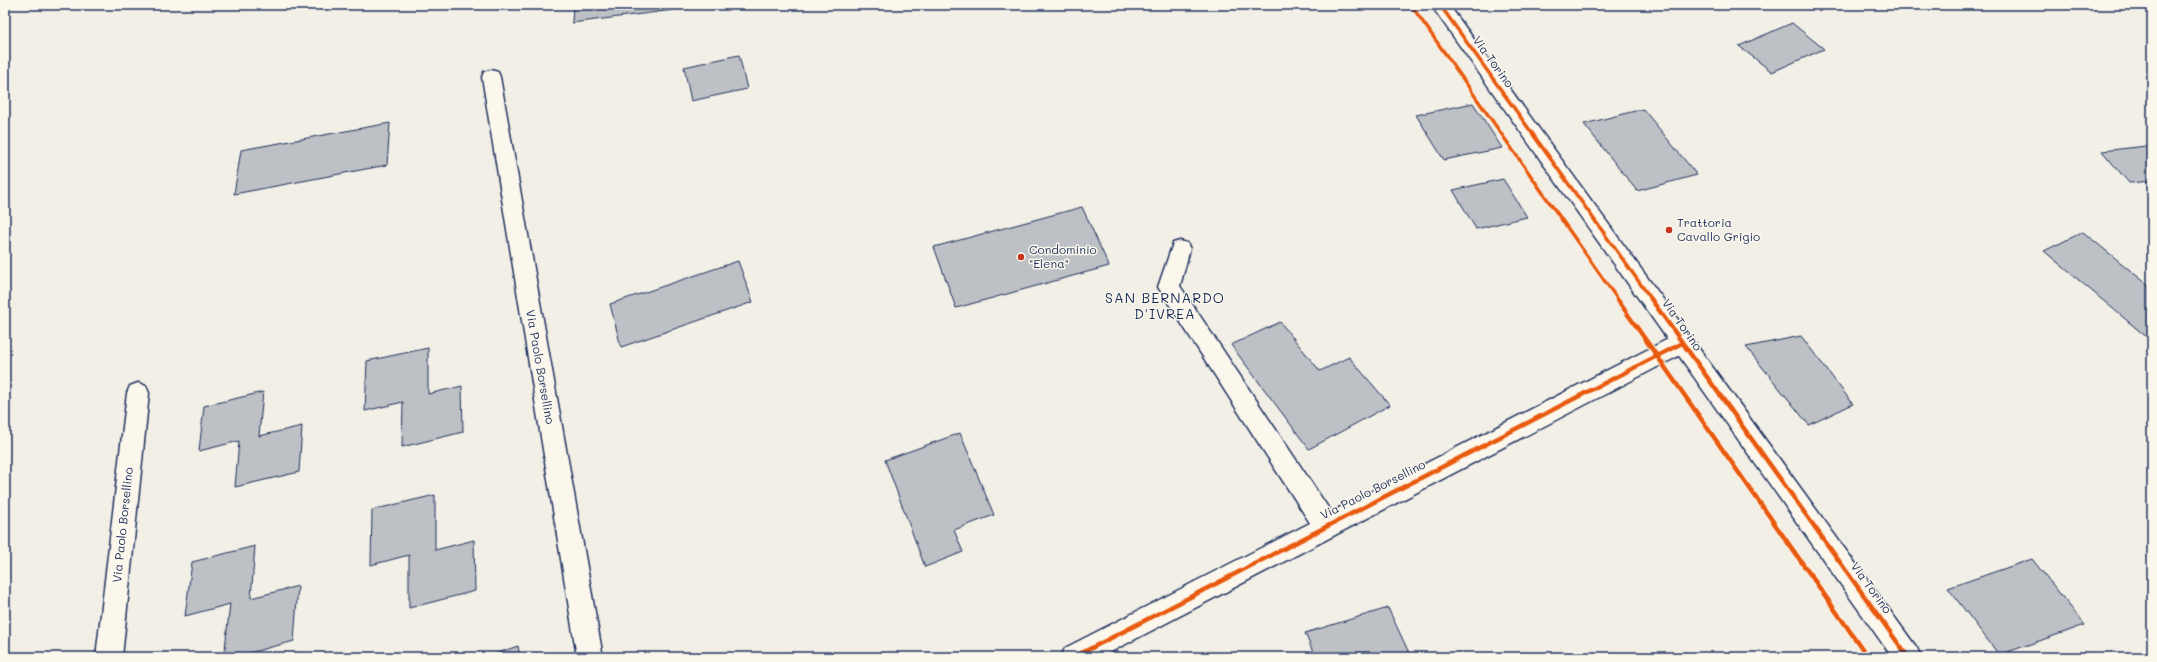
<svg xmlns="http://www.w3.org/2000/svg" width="2157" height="662" font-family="Mali,sans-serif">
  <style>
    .building { fill: #bdc0c4; stroke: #1b2f5e }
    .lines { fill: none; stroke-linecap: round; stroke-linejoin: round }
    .minor-casing { stroke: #1b2f5e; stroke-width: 3 }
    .tertiary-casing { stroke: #1b2f5e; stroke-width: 3 }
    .minor { fill: #fbf7ec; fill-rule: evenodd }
    .tertiary { fill: #fbf7ec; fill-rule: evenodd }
    .cycleway-far1-casing { stroke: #fbf7ec; stroke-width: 5.5 }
    .cycleway-casing { stroke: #fbf7ec; stroke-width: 7 }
    .cycleway-far1 { stroke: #e8590c; stroke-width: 3.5 }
    .cycleway { stroke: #e8590c; stroke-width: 4.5 }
    .poi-dot { fill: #c8321e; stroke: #fbf7ec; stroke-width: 1.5 }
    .labels { text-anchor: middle; stroke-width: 3; stroke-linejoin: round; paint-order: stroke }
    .street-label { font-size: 12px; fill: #1b2f5e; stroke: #fbf7ec }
    .poi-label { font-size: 12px; fill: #1b2f5e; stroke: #fbf7ec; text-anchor: start }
    .quarter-label { font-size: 14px; letter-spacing: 1px; fill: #1b2f5e; stroke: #fbf7ec }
  </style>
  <rect width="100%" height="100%" fill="#f2efe6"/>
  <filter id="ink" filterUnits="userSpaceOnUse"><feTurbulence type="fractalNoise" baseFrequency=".025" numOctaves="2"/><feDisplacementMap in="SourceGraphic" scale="8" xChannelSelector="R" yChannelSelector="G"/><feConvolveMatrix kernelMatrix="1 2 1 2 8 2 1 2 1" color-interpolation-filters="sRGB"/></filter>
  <g filter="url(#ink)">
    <path class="building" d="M573,5H681V9L572,23Z
      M1792,23L1824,49L1772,72L1739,46Z
      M739,55L747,89L691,101L684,67Z
      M1473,103L1502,148L1444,160L1416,115Z
      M1643,109L1697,175L1637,191L1584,124Z
      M390,123L387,165L234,194L241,150Z
      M2146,146L2152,153V181L2129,183L2102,151Z
      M1503,179L1527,217L1476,229L1453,190Z
      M1082,207L1109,266L956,308L934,247Z
      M2083,232L2152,288V338L2149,339L2044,251Z
      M738,261L753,302L621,347L610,304Z
      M1280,322L1320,371L1349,357L1390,405L1309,449L1231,345Z
      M1801,336L1853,404L1809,425L1746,347Z
      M428,348V394L462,386L463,432L402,447L403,402L365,411L367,361Z
      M263,392L259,436L302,426L299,472L235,487L239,441L199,451L204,406Z
      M960,433L994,515L954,530L963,552L925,567L885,460Z
      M435,495V550L474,540L475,591L409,608V555L371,565L372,510Z
      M255,546L251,598L298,586L294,641L234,657H224L230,604L185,616L192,562Z
      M2032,559L2085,625L1999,655L1948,588Z
      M1388,608L1411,657H1315L1305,633Z
      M518,646L520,657H486Z"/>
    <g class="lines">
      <g class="minor-casing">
        <path id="minor" d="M491,70L498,72L500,77L603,657H577L482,77L484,72Z
          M1180,241L1187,243L1190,249L1180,286L1331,512L1674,336L1682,334L1690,336L1693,343L1690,350L1101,657H1061L1065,648L1310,523L1158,287L1173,243Z
          M138,383L146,386L149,393L122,657H96L127,393L130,386Z"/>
      </g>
      <g class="tertiary-casing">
        <path id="tertiary" d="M1431,5H1449L1917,648L1921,657H1892Z"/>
      </g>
      <use href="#minor" class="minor"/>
      <use href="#tertiary" class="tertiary"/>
      <g class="cycleway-far1-casing">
        <path id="cycleway-far1" d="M1411,5L1618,300
          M1440,5L1652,300"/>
      </g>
      <g class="cycleway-casing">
        <path id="cycleway" d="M1617,299L1868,657
          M1651,299L1908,657
          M1074,657L1682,343"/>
      </g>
      <use href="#cycleway-far1" class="cycleway-far1"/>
      <use href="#cycleway" class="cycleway"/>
    </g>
  </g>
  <g class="poi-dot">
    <circle cx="1669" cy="230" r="4"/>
    <circle cx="1021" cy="257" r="4"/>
  </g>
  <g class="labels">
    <g class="street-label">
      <text transform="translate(1493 62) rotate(54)" y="4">Via Torino</text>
      <text transform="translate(1682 325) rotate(55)" y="4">Via Torino</text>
      <text transform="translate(540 367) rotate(80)" y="4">Via Paolo Borsellino</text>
      <text transform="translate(1373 490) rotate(-27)" y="4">Via Paolo Borsellino</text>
      <text transform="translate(123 525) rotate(-84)" y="4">Via Paolo Borsellino</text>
      <text transform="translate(1871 588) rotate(54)" y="4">Via Torino</text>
    </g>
    <g class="poi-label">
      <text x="1677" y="227">Trattoria<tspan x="1677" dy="14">Cavallo Grigio</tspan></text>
      <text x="1029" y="254">Condominio<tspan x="1029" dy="14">"Elena"</tspan></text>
    </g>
    <g class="quarter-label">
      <text x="1165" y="303">SAN BERNARDO<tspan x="1165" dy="16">D'IVREA</tspan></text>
    </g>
  </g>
  <rect width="2157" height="662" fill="none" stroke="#fbf7ec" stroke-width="20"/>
  <rect x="10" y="10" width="2137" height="642" fill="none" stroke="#1b2f5e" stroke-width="1.5" filter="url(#ink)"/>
</svg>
